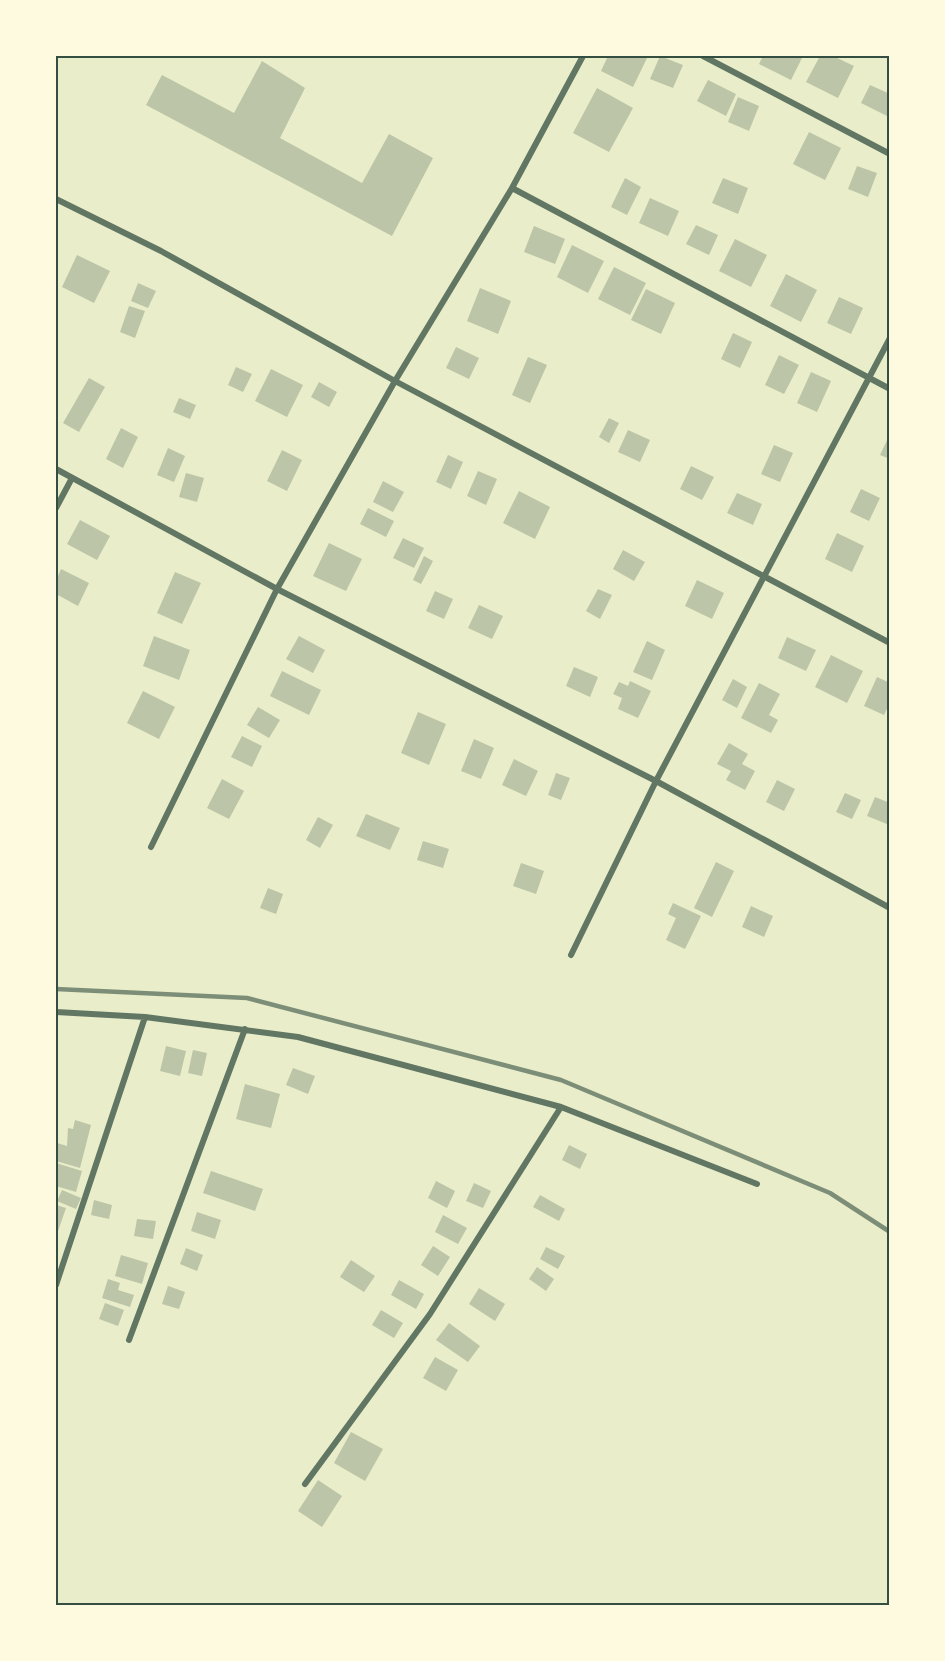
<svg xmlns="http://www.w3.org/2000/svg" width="945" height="1661" font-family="Barlow,sans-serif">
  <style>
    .building { fill: #bcc5a7 }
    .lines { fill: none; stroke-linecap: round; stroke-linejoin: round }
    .minor { stroke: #617663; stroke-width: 6 }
    .rail { stroke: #7c8e77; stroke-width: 4.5 }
    .neatline { fill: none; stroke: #344e41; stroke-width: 2 }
  </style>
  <rect width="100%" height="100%" fill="#e9edc9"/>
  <path class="building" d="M608,56H648L633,87L601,71Z
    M660,56L683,65L673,88L650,79Z
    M763,56H803L791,80L759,64Z
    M820,56H833L854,66L838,98L806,82Z
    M262,61L305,88L280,138L362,183L389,134L433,158L392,236L146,105L162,75L234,113Z
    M708,80L736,94L726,116L697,101Z
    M870,85L890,94L889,117L861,103Z
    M597,88L633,108L609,152L573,133Z
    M738,97L759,106L749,131L728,122Z
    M809,132L841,148L825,180L793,164Z
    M857,166L877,173L868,197L848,189Z
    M625,178L641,187L627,215L611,207Z
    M723,178L748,188L738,214L712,203Z
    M650,198L679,211L668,236L639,223Z
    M696,225L718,235L709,255L686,244Z
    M534,226L565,239L555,264L524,252Z
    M735,239L767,255L751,287L719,271Z
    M572,245L604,261L588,293L557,277Z
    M77,255L110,271L94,303L62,287Z
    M614,267L646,283L630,315L598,299Z
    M786,274L817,290L801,322L770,306Z
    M138,283L156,291L148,308L131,301Z
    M480,288L511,301L498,334L467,321Z
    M646,289L675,303L661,334L631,320Z
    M839,297L863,308L851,334L827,323Z
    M129,306L145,311L135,338L120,332Z
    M733,333L752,342L740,368L721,359Z
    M456,347L479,358L469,379L446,368Z
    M779,355L799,365L784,394L765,385Z
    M528,357L547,365L530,403L512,395Z
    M236,367L252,374L243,392L228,385Z
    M271,369L303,385L287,417L255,401Z
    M811,372L831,381L817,412L797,403Z
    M89,378L105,387L79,432L63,423Z
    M319,382L337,392L329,407L311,397Z
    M179,398L196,405L190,419L173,412Z
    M609,418L619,423L609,443L599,437Z
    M121,428L138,437L123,468L106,459Z
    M628,430L650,440L640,462L618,452Z
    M890,434V459L880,455Z
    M774,445L793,453L780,482L761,474Z
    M168,448L185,456L174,482L157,475Z
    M282,450L302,460L287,491L267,481Z
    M448,455L463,462L451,489L436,482Z
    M691,466L714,477L702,500L680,489Z
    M478,471L497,479L486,505L467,496Z
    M186,473L204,478L197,502L179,497Z
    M383,481L404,492L393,512L373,502Z
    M861,489L880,498L869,521L850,512Z
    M519,491L550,507L535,539L503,523Z
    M737,493L762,504L753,525L727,513Z
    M368,508L394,521L386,537L360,524Z
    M80,520L110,536L97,560L67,544Z
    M837,533L864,546L852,572L825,559Z
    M403,538L424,548L414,568L393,558Z
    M329,543L362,559L346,591L313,576Z
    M623,550L645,562L634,581L613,569Z
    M424,556L433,561L421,584L413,580Z
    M61,569L89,583L78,606L56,594V581Z
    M175,572L201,583L182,624L157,613Z
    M697,580L724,593L712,619L685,606Z
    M598,589L612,595L600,619L586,611Z
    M435,591L453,599L444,619L426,611Z
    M479,605L503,616L492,639L468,628Z
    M154,636L190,650L179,680L143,666Z
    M299,636L325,650L313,673L286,659Z
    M787,637L816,650L806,671L778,658Z
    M647,641L665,650L652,680L633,672Z
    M831,655L863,671L847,703L815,687Z
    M574,667L598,677L590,697L566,686Z
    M282,671L321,690L309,715L270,696Z
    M877,677L890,683V702L884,715L864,706Z
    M733,679L747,687L737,708L722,700Z
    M630,681L651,691L638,718L618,709L622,698L613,694L619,682L628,686Z
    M759,683L780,694L769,715L778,720L771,733L741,718Z
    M143,691L175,707L159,739L127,723Z
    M258,707L280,720L269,738L247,725Z
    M418,712L446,724L429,765L401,753Z
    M242,736L262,746L252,767L231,757Z
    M474,739L494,748L481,779L461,771Z
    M729,743L748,754L742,764L755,771L745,790L726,780L731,771L717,764Z
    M514,759L538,771L526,796L502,785Z
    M556,773L570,778L561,800L548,795Z
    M222,779L244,791L229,819L207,808Z
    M777,780L795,789L784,811L766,802Z
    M845,793L861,800L852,819L836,812Z
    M875,797L890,803L887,824L867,816Z
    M366,814L400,828L390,850L356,836Z
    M318,817L333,825L320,848L306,840Z
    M423,841L449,849L443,868L417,860Z
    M716,862L734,871L712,917L694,908Z
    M521,863L544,871L536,894L513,886Z
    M268,888L283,894L276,914L260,908Z
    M673,903L701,916L685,949L666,940L676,918L668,914Z
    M751,906L773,916L764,937L742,927Z
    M166,1046L186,1051L180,1076L160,1071Z
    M193,1050L207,1053L202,1076L188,1073Z
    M293,1068L315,1076L308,1094L286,1085Z
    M245,1084L280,1094L271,1128L236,1119Z
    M75,1120L91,1125L80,1168L56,1161L57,1143L67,1146L68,1128L73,1129Z
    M569,1145L587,1154L580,1169L562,1160Z
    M56,1163L82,1171L76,1192L56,1186Z
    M211,1171L263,1189L255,1211L203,1193Z
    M436,1181L455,1191L447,1208L428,1198Z
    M474,1183L491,1191L483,1208L466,1201Z
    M62,1190L81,1198L76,1209L57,1201Z
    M540,1195L565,1209L559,1221L533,1207Z
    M94,1200L112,1205L109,1219L91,1215Z
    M56,1205L66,1208L56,1237Z
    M197,1212L221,1220L215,1239L191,1231Z
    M443,1215L467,1228L458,1244L435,1232Z
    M137,1219L156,1221L153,1239L134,1236Z
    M433,1246L450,1257L438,1276L421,1265Z
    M546,1247L565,1256L558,1269L540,1259Z
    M186,1248L203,1255L197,1271L180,1264Z
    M121,1255L148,1263L142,1284L115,1276Z
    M351,1260L375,1276L364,1292L340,1277Z
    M537,1267L554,1279L546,1291L529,1279Z
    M108,1279L120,1283L118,1290L134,1295L130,1307L102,1298Z
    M399,1280L424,1294L416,1309L391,1295Z
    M168,1286L185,1292L179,1309L162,1304Z
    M479,1288L505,1304L495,1321L469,1304Z
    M105,1303L124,1310L118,1326L99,1319Z
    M381,1310L403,1323L394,1338L372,1325Z
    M449,1323L480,1346L468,1362L436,1340Z
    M435,1357L458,1370L446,1391L423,1378Z
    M351,1432L383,1449L365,1481L334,1463Z
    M318,1480L342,1496L322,1527L298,1511Z"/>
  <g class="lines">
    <path class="minor" d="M703,56L890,154
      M512,188L890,389
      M56,199L161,251L395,381L890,643
      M56,469L277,589L656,781L890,908
      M56,508L72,478
      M151,847L277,589L395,381L512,188L583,56
      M571,955L656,781L890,338
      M56,1012L145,1017L298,1037L561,1107L757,1184
      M56,1285L145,1017
      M129,1340L245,1029
      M305,1484L430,1314L561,1107"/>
    <path class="rail" d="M56,989L247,998L561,1080L830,1193L890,1232"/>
  </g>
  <rect width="945" height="1661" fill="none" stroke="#fefae0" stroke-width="114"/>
  <rect x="57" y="57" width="831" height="1547" class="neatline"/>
</svg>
